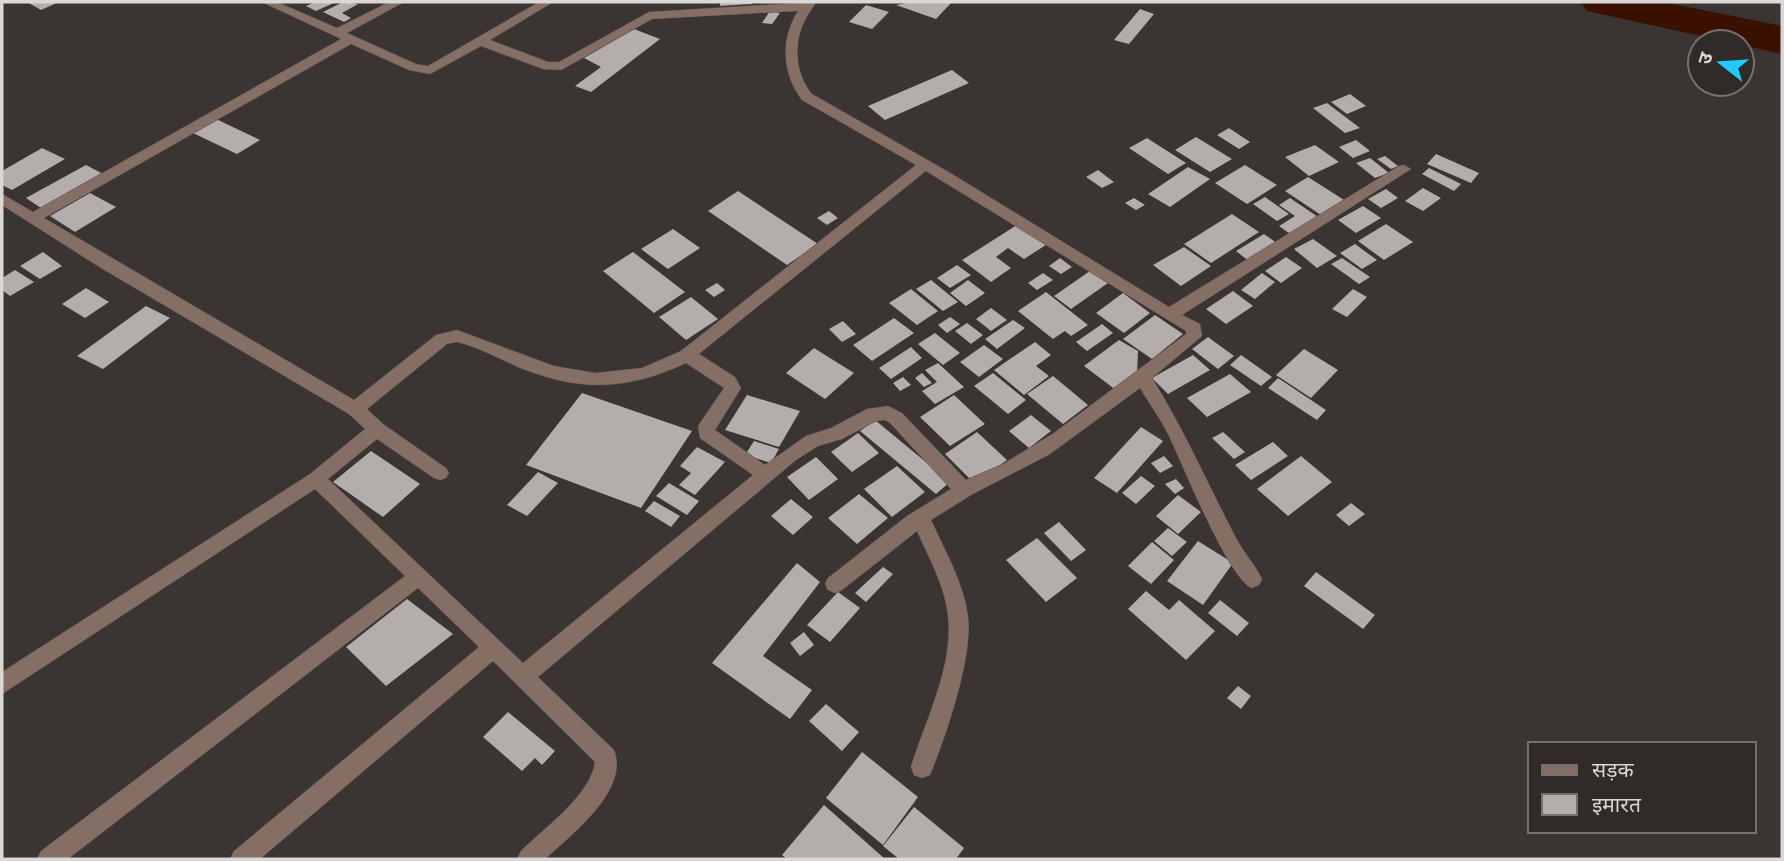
<svg xmlns="http://www.w3.org/2000/svg" width="1784" height="861" font-family="Barlow,'Noto Sans Devanagari',sans-serif">
  <style>
    .lines { fill: none; stroke-linecap: round; stroke-linejoin: round }
    .river { fill: #3a1000; fill-rule: evenodd }
    .building { fill: #b3adab }
    .minor-casing { stroke: #575250; stroke-width: 1 }
    .minor { fill: #856e63; fill-rule: evenodd }
  </style>
  <rect width="100%" height="100%" fill="#3a3533"/>
  <g class="lines">
    <path class="river" d="M1580,2H1663L1782,26V54L1742,45V42H1728L1587,11Z"/>
  </g>
  <path class="building" d="M27,2H59L41,10Z
    M315,2H336L316,11L306,6Z
    M343,2L358,4L342,13L351,18L344,22L323,12Z
    M720,2H752V4L720,6Z
    M913,2H946L951,3L936,19L896,5Z
    M866,5L889,12L872,29L849,22Z
    M1140,9L1154,14L1129,44L1114,40Z
    M770,11L780,13L772,24L762,23Z
    M634,29L660,39L591,92L575,86L601,67L584,58Z
    M952,70L969,83L885,120L868,106Z
    M1350,94L1366,106L1347,114L1331,102Z
    M1327,103L1360,128L1345,133L1313,108Z
    M216,119L260,140L237,154L193,133Z
    M1229,128L1250,142L1239,149L1217,135Z
    M1196,137L1232,159L1210,172L1175,150Z
    M1147,138L1186,163L1168,174L1129,148Z
    M1356,140L1370,151L1353,158L1339,147Z
    M1315,145L1339,162L1309,176L1285,157Z
    M42,148L65,159L12,190L2,185V171Z
    M1436,154L1479,173L1471,183L1427,164Z
    M1385,156L1398,166L1391,169L1377,159Z
    M1370,158L1389,173L1375,178L1356,163Z
    M86,165L105,175L44,210L26,198Z
    M1245,165L1277,185L1247,204L1215,183Z
    M1188,167L1210,179L1170,207L1148,194Z
    M1429,168L1461,184L1454,191L1422,174Z
    M1098,170L1114,182L1102,188L1086,177Z
    M1308,177L1344,200L1321,215L1285,191Z
    M1423,188L1441,198L1423,211L1405,201Z
    M1386,189L1398,198L1381,208L1368,199Z
    M738,191L818,244L787,265L708,211Z
    M90,193L116,207L75,232L50,216Z
    M1265,197L1289,214L1277,221L1253,204Z
    M1134,198L1145,205L1136,210L1125,203Z
    M1290,198L1321,219L1293,236L1279,226L1295,216L1279,205Z
    M1363,206L1381,218L1356,233L1338,220Z
    M829,211L838,218L827,225L817,218Z
    M1232,214L1259,232L1211,263L1184,244Z
    M1020,223L1049,243L1024,259L1008,248L996,257L1011,268L991,282L962,260Z
    M1386,224L1413,242L1384,260L1358,241Z
    M673,229L700,248L668,269L641,249Z
    M1264,234L1278,244L1250,262L1236,251Z
    M1313,239L1337,256L1317,268L1294,249Z
    M1355,244L1377,260L1362,269L1340,253Z
    M1184,247L1211,266L1181,286L1153,265Z
    M43,252L62,266L40,279L20,266Z
    M633,252L685,292L654,313L603,271Z
    M1286,257L1302,268L1281,283L1265,271Z
    M1060,258L1072,267L1061,274L1049,266Z
    M1342,258L1370,277L1359,284L1331,264Z
    M957,265L971,275L950,288L937,278Z
    M15,270L34,282L10,296L2,290V278Z
    M1090,271L1108,283L1071,309L1054,296Z
    M1043,273L1053,280L1037,290L1028,283Z
    M1262,273L1275,282L1255,299L1241,290Z
    M931,280L958,302L943,311L916,289Z
    M968,280L985,293L966,306L950,293Z
    M717,283L725,290L714,297L705,290Z
    M86,288L109,302L85,318L62,304Z
    M911,289L938,311L917,325L889,303Z
    M1353,289L1367,297L1347,317L1332,309Z
    M1233,291L1253,306L1226,324L1206,309Z
    M1046,292L1088,325L1071,336L1065,331L1053,339L1018,311Z
    M1123,293L1150,313L1124,333L1096,313Z
    M691,297L718,319L686,340L659,317Z
    M146,306L170,318L103,369L77,356Z
    M991,308L1007,320L991,331L976,319Z
    M1155,315L1183,334L1152,359L1123,339Z
    M950,317L960,324L947,333L938,325Z
    M894,318L914,333L872,361L853,345Z
    M1013,320L1025,328L997,349L985,339Z
    M843,321L856,334L842,342L829,329Z
    M967,323L983,335L971,344L955,331Z
    M1102,324L1113,333L1087,351L1076,342Z
    M935,333L960,353L943,365L918,344Z
    M1208,337L1234,356L1218,369L1192,349Z
    M1119,340L1138,351L1137,374L1116,390L1084,366Z
    M1035,342L1051,355L1036,366L1049,376L1024,395L994,370Z
    M984,345L1003,359L979,377L960,362Z
    M911,347L922,358L891,379L879,368Z
    M814,348L854,373L825,399L786,373Z
    M1304,349L1338,370L1311,398L1276,375Z
    M1193,355L1210,370L1168,394L1152,378Z
    M1241,355L1272,377L1261,386L1230,365Z
    M938,363L964,387L935,404L922,391L937,382L925,370Z
    M922,373L932,383L924,387L915,378Z
    M993,373L1026,400L1008,414L974,386Z
    M1230,374L1251,392L1207,417L1187,398Z
    M1053,376L1088,405L1063,424L1027,394Z
    M903,377L911,385L900,391L893,383Z
    M1278,378L1326,410L1317,420L1268,388Z
    M582,393L692,431L641,508L526,465Z
    M747,395L800,411L779,447L725,430Z
    M954,395L985,424L950,446L920,417Z
    M1031,415L1051,431L1029,448L1009,431Z
    M875,420L950,482L936,494L860,431Z
    M1141,427L1163,441L1117,493L1094,478Z
    M977,432L1007,460L974,483L945,454Z
    M1223,432L1245,452L1234,459L1212,438Z
    M858,433L879,453L852,472L831,452Z
    M754,441L779,449L771,463L745,455Z
    M1273,442L1288,456L1251,480L1235,465Z
    M697,447L725,462L695,495L679,485L691,473L680,466Z
    M371,451L420,484L383,517L333,482Z
    M1164,456L1173,466L1160,473L1151,463Z
    M1301,456L1332,482L1288,516L1257,489Z
    M816,457L838,479L809,500L787,477Z
    M897,466L925,492L892,517L864,489Z
    M538,472L558,483L527,516L507,505Z
    M1141,476L1155,486L1136,504L1122,493Z
    M1176,479L1184,488L1175,494L1165,484Z
    M669,483L699,501L687,515L656,496Z
    M859,494L888,518L857,544L828,518Z
    M1178,495L1201,512L1178,534L1156,516Z
    M791,499L813,517L793,535L771,516Z
    M654,501L680,516L671,527L645,511Z
    M1351,503L1365,514L1349,526L1336,515Z
    M1059,522L1086,550L1071,561L1044,533Z
    M1168,528L1187,542L1172,556L1154,541Z
    M1037,538L1077,578L1046,602L1006,560Z
    M1198,541L1233,563L1203,605L1167,581Z
    M1152,542L1174,560L1151,584L1128,566Z
    M797,563L820,582L763,656L812,690L790,719L712,663Z
    M883,567L893,574L866,602L855,593Z
    M1316,572L1375,615L1363,629L1304,586Z
    M1146,591L1169,610L1179,600L1215,631L1186,660L1128,609Z
    M838,592L860,608L830,642L807,625Z
    M407,599L453,634L386,686L346,647Z
    M1220,600L1249,623L1237,636L1208,613Z
    M804,632L814,645L800,656L790,643Z
    M1238,686L1251,696L1241,709L1227,698Z
    M826,704L859,732L842,751L809,721Z
    M508,712L555,751L542,765L535,758L522,771L483,737Z
    M862,752L918,797L883,845L826,798Z
    M824,805L885,859H787L782,855Z
    M914,807L964,848L956,859H899L883,846Z"/>
  <g class="lines">
    <g class="minor-casing">
      <path id="minor" d="M262,2H277L337,28L389,2H404L347,33L416,64L428,66L539,2H553L490,40L548,62H559L649,12L816,2C813,8 808,13 805,20C793,43 795,74 812,94L952,174L1169,307L1399,166L1404,165L1411,169L1182,315L1200,324L1202,336L1152,378C1185,431 1207,483 1236,538C1243,552 1255,564 1262,579L1259,585L1252,588C1228,579 1182,462 1168,434C1160,418 1149,403 1140,388L1050,454L971,495L931,520C945,551 964,583 968,617C973,657 946,736 930,775L922,778L914,775L911,767C925,721 954,666 948,616C945,586 929,558 917,531L842,590L835,593L828,590L825,584L828,578L907,516L951,489L890,423L885,420L876,421L842,439L818,446L796,460L538,677L614,750C630,790 571,835 545,859H517L521,851C544,828 591,795 595,762L493,661L260,859H230L234,851L479,647L418,588L68,859H37L41,851L405,576L315,489L2,694V672L310,474L365,429L349,414L101,268L2,205V194L33,212L341,39ZM798,11C780,39 782,74 802,100L916,165L681,351L642,368L595,373L554,366L457,330L436,335L354,400L44,218L351,44L409,70L430,74L481,46L543,69L561,70L652,19ZM926,171L1186,331V334L1054,433L1003,464L966,480L902,413L888,406L867,409L831,428L806,436L765,465L715,430L741,388L735,377L699,354ZM457,342C478,347 498,358 518,367C580,392 626,391 686,363L724,388L698,426L700,438L753,475L523,663L328,479L377,439L434,478L440,480L446,478L449,473L446,468L383,424L367,409L447,344Z"/>
    </g>
    <use href="#minor" class="minor"/>
  </g>
  <rect width="1784" height="861" fill="none" stroke="#dad7d6" stroke-width="7"/>
  <rect x="1528" y="742" width="228" height="91" fill="#302b29" stroke="#74706e" stroke-width="2"/>
  <rect x="1542" y="765" width="35" height="10" fill="#856e63" stroke="#74706e" stroke-width="2"/>
  <text x="1592" y="777" font-size="21" fill="#dad7d6">सड़क</text>
  <rect x="1542" y="794" width="35" height="21" fill="#b3adab" stroke="#74706e" stroke-width="2"/>
  <text x="1592" y="812" font-size="21" fill="#dad7d6">इमारत</text>
  <g transform="translate(1721 63) rotate(287)"><circle r="33" fill="#302b29" stroke="#74706e" stroke-width="2"/>
  <path d="M0-5L12 26L0 18L-12 26Z" fill="#22c9fd"/>
  <text y="-10" font-size="19" font-weight="bold" text-anchor="middle" fill="#dad7d6">उ</text>
  </g>
</svg>
